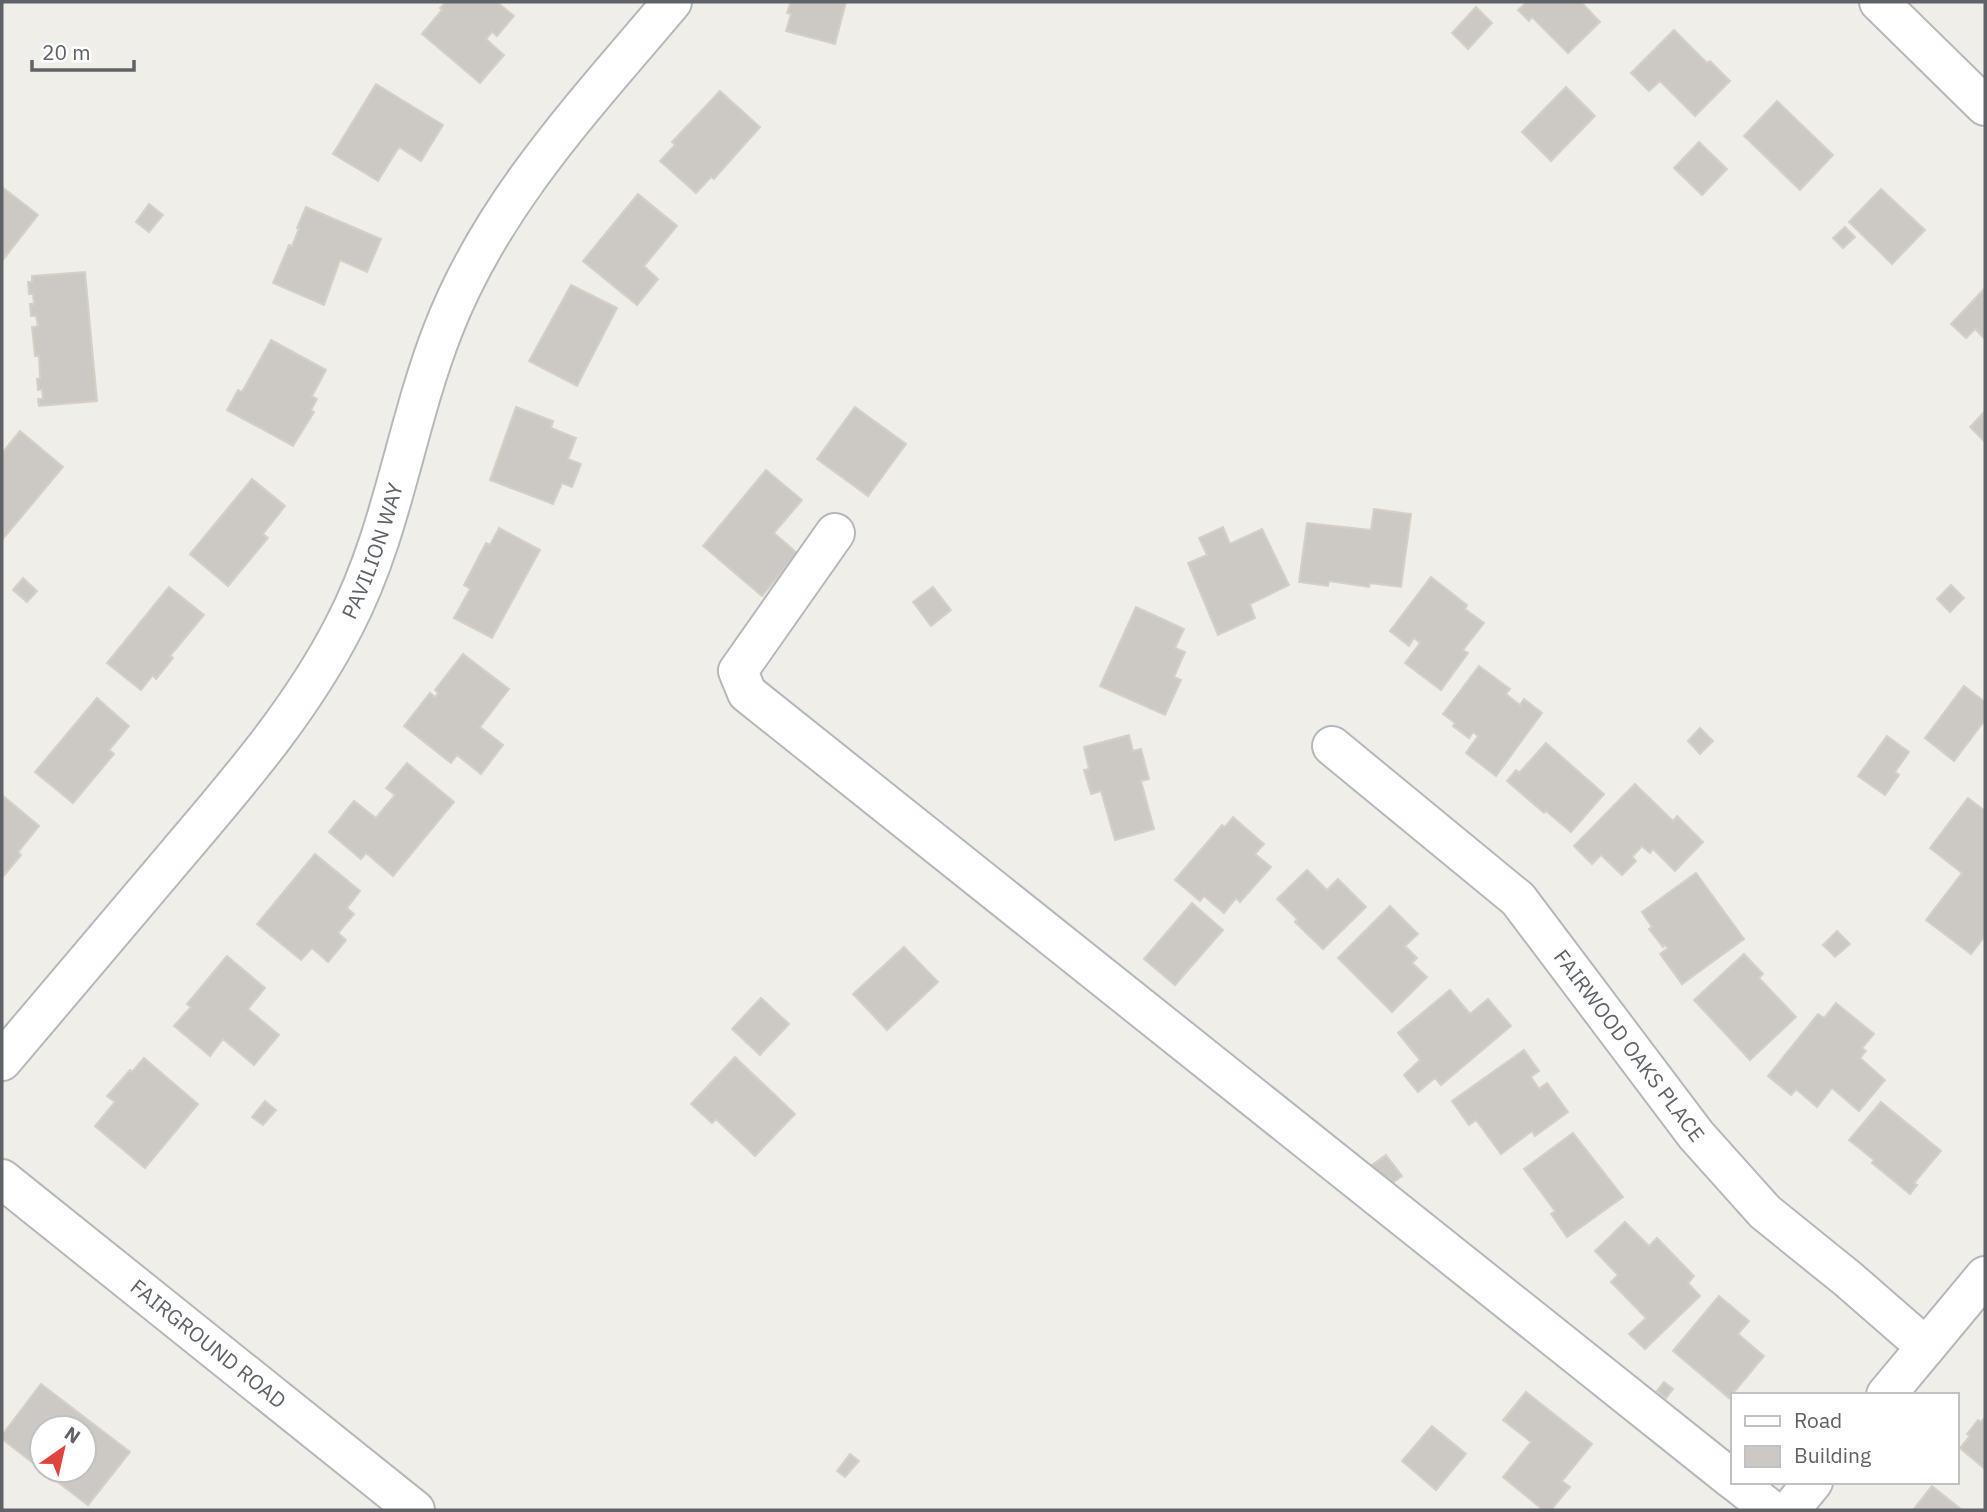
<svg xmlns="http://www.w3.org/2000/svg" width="1987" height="1512" font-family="'IBM Plex Sans',sans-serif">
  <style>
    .building { fill: #ccc9c4; stroke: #d5d0c7; stroke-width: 2 }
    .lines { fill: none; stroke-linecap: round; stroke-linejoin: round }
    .minor-casing { stroke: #b5b8bb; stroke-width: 42 }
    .minor { stroke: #fff; stroke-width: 38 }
    .labels { text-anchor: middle; stroke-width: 5; stroke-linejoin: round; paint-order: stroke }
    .street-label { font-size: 21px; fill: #5f6367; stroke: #fff }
  </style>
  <rect width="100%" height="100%" fill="#f0eee8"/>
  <path class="building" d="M446,2H497L514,16L497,36L492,32L486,39L504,55L480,83L422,34L442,10L440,8Z
    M791,2H846L835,44L786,31L791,14L787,13Z
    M1527,2H1581L1600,22L1568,53L1532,17L1529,21L1518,10Z
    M1476,7L1492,23L1468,49L1452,33Z
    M1674,30L1707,63L1710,61L1730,81L1695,116L1660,81L1649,91L1631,73Z
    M376,84L443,125L421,161L399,147L378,181L333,154Z
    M1566,87L1595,116L1551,161L1522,132Z
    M720,91L760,127L714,179L711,177L696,193L660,161L675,145L672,142Z
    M1777,101L1833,155L1800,190L1744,136Z
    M1699,142L1727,169L1702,195L1674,168Z
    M2,187L38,215L2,261Z
    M1881,189L1925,230L1892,264L1849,222Z
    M638,194L677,226L644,266L658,279L637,305L583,261Z
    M149,204L163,215L149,232L136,222Z
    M306,207L381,239L367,272L340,260L324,305L273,283L289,245L292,246L299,229L297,228Z
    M1845,227L1855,237L1843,248L1833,238Z
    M85,272L97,401L39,406L38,399H43L42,389L38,390L37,379H40L39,356H35L32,327L38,326L36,316H31L30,304H34L33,294H29L28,282H32V276Z
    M571,285L617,308L577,386L529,361Z
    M1985,288V339L1975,329L1966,338L1951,324Z
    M271,340L326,370L312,396L317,399L311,410L314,412L293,446L227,410L238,390L242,392Z
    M516,407L553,421L551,428L576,438L568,459L581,464L572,487L562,483L553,504L490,480Z
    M855,407L906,444L868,496L817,459Z
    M1985,411V442L1970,427Z
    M20,431L63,467L2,540V453Z
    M766,470L802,500L774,533L797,553L762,596L703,546Z
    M252,479L285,506L263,534L268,538L228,586L190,554Z
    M1374,509L1411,514L1401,587L1370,583L1369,587L1329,581L1328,586L1299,582L1307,523L1371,530Z
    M1223,527L1230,544L1262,529L1289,585L1250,604L1255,618L1218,635L1188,563L1207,555L1199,538Z
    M499,528L540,550L492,638L454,618L470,589L464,585L486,543L490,545Z
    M1431,577L1467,605L1465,609L1484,623L1463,650L1468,653L1441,690L1405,663L1420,643L1414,638L1409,646L1390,631Z
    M23,578L37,591L27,602L13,590Z
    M1951,585L1964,598L1950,612L1937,599Z
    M169,587L204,615L170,656L173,658L156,679L153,675L141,690L107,663Z
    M933,587L951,610L931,626L913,602Z
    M1136,607L1184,629L1175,648L1185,652L1174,677L1181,680L1165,715L1100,686Z
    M463,654L509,689L480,727L503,745L481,774L457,755L451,763L404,726L430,693L435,697L437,695L438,693L435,690Z
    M1479,666L1510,689L1506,694L1520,705L1524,699L1542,713L1496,776L1466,753L1478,736L1473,732L1469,738L1453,726L1455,723L1443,714Z
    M1964,686L1985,702V720L1954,761L1925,738Z
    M97,698L129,726L109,750L114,754L73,803L35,772Z
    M1700,728L1713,741L1700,754L1688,741Z
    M1129,735L1133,751L1141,749L1149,779L1141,781L1154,829L1115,840L1101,791L1091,794L1084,770L1089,769L1084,747Z
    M1887,736L1909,752L1895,772L1899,775L1885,795L1858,776Z
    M1546,743L1604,794L1571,832L1546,811L1544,813L1507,781L1516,770L1519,773Z
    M407,763L454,802L393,876L366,853L361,859L329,832L354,801L376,818L395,795L386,788Z
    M1635,784L1673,821L1677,816L1703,842L1675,871L1653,849L1650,853L1642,846L1632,857L1636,861L1622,875L1601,855L1592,864L1574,846Z
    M2,795L39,826L18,852L21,855L2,878Z
    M1968,798L1985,811V936L1971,954L1926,920L1962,873L1930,848Z
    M1233,817L1264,844L1255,854L1271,867L1240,902L1236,898L1224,913L1204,896L1200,901L1175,880L1222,825L1225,827Z
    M315,854L360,891L347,908L354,914L338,933L346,940L328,962L312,948L301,960L257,924Z
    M1307,870L1327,890L1338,879L1366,907L1323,949L1295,922L1297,919L1277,899Z
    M1696,873L1744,939L1682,984L1660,954L1668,948L1665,945L1663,947L1649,929L1652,927L1642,912Z
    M1192,903L1223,930L1175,985L1144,959Z
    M1390,906L1418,934L1405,946L1417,958L1412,963L1427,977L1392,1012L1338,958Z
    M1837,931L1850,944L1835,957L1823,945Z
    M904,947L938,982L887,1030L853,994Z
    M1744,954L1763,974L1759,978L1796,1017L1750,1060L1694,1000Z
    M227,956L265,988L248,1009L279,1035L254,1065L223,1039L210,1056L174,1026L191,1007L187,1004Z
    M1450,990L1470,1014L1488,999L1511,1026L1441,1085L1435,1078L1418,1092L1404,1075L1420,1060L1398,1033Z
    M761,998L789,1024L760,1055L732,1029Z
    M1836,1003L1874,1034L1862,1048L1866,1051L1860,1058L1885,1080L1859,1111L1832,1088L1817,1107L1796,1089L1791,1095L1768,1076L1818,1014L1824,1018Z
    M1524,1050L1539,1071L1531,1077L1539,1089L1547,1083L1568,1112L1535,1136L1532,1131L1501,1154L1476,1120L1469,1125L1452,1101Z
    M735,1057L795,1114L755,1156L716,1119L712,1123L691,1104Z
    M144,1058L198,1104L145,1168L95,1126L115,1102L107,1096L130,1070L132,1072Z
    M265,1101L276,1110L263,1125L252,1117Z
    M1881,1102L1941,1151L1914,1183L1917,1185L1910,1194L1872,1163L1874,1160L1849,1140Z
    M1573,1133L1623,1197L1567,1237L1551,1214L1555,1211L1524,1169Z
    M1386,1155L1402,1176L1388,1186L1372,1165Z
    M1625,1222L1649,1246L1657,1238L1694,1276L1688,1283L1700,1296L1645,1349L1629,1334L1646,1318L1611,1282L1618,1275L1595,1251Z
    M1719,1296L1749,1321L1738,1334L1764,1356L1729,1398L1673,1351Z
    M1664,1382L1673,1389L1666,1398L1657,1391Z
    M41,1384L130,1452L88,1505L42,1470H84V1428H42V1470L2,1439V1435Z
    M1526,1392L1592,1444L1562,1481L1570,1487L1551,1510H1543L1503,1477L1531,1442L1503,1420Z
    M1985,1417V1469L1960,1448L1970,1436L1967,1434L1971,1429L1978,1420L1981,1422Z
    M1432,1426L1466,1454L1436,1490L1402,1461Z
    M850,1454L859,1461L845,1477L837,1471Z
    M1932,1486L1962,1510H1913Z"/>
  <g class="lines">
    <g class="minor-casing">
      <g id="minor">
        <path d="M1879,2L1985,106"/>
        <path d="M835,533L738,671L747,693L1733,1480"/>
        <path id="s1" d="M1332,746L1518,899L1696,1135L1765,1212L1848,1279L1926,1347"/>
        <path id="s2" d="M2,1061C61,992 120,922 179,852C240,780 301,710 344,626C393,532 405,427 443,330C492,203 586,104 672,2"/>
        <path id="s3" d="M2,1179L415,1510"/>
        <path d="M1886,1395L1985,1276"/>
        <path d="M1736,1482L1771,1510"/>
        <path d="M1790,1510L1813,1482"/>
      </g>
    </g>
    <use href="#minor" class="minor"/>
  </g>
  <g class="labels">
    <g class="street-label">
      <text dy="7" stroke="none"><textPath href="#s2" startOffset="635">PAVILION WAY</textPath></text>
      <text dy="7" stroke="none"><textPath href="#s1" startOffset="425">FAIRWOOD OAKS PLACE</textPath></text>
      <text dy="7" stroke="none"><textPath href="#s3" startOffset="264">FAIRGROUND ROAD</textPath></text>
    </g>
  </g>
  <rect width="1987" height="1512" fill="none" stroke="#5f6367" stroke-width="7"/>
  <rect x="1731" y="1393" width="228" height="91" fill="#ffffff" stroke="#bfc1c2" stroke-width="2"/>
  <rect x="1745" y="1416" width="35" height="10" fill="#ffffff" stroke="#bfc1c2" stroke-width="2"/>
  <text x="1794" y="1428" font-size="21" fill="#5f6367">Road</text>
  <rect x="1745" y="1446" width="35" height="21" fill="#ccc9c4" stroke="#bfc1c2" stroke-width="2"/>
  <text x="1794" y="1463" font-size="21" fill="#5f6367">Building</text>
  <g transform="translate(63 1449) rotate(34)"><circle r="33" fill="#ffffff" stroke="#bfc1c2" stroke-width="2"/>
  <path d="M0-5L12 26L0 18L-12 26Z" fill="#df4440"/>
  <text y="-10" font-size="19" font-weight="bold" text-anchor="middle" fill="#5f6367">N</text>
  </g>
  <path d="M32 60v10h102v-10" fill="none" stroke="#5f6367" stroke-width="3.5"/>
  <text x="42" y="60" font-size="21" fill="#5f6367" stroke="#ffffff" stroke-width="5" paint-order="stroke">20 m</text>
</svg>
